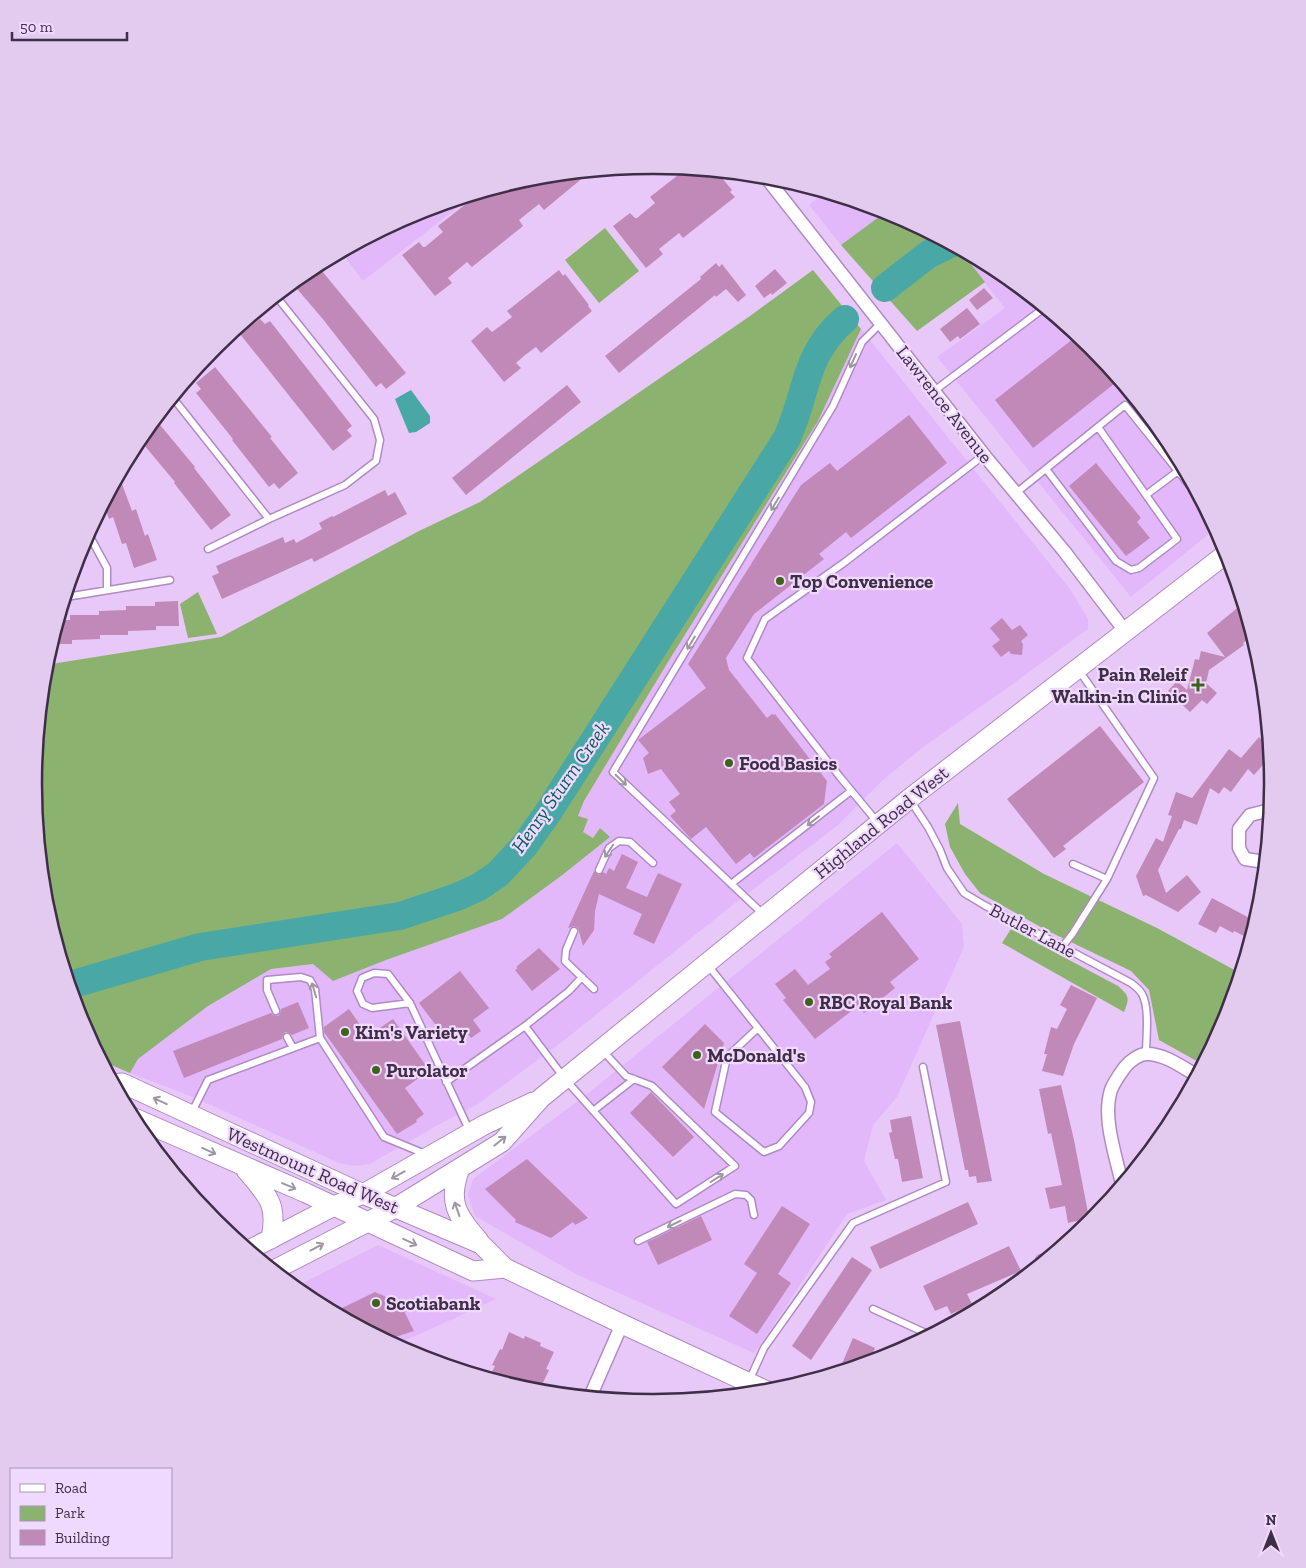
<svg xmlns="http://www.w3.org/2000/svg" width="1306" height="1568" font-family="'Zilla Slab',serif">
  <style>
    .built { fill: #e2b8fb }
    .green { fill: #8bb26e }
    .water { fill: #49a8a6 }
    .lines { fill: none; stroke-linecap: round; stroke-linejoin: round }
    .river { stroke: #49a8a6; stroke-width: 28 }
    .building { fill: #c189b7 }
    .lane-casing { stroke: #af8ac4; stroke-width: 9 }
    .street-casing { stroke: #af8ac4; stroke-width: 15 }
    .secondary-casing { stroke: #af8ac4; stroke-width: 21 }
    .lane { stroke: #fff; stroke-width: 6 }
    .street { stroke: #fff; stroke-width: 12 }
    .secondary { stroke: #fff; stroke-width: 19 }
    .oneway { stroke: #9e96a2 }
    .poi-dot { fill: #3d621b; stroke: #f0d9fe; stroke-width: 2 }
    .labels { text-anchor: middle; stroke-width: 4.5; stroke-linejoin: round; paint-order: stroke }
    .street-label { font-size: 19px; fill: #3e2e46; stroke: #f0d9fe }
    .poi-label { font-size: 19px; font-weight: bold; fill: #3e2e46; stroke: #f0d9fe; text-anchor: start }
    .water-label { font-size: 20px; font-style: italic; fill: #0b5e5c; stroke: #f0d9fe }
    .rim { fill: none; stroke: #3e2e46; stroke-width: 2.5 }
  </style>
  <rect width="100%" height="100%" fill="#e7c8f9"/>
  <path class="built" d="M825,192L887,211L841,245L809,205Z
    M475,194L363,281L341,252L416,212Z
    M978,259L997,269L1091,346L1168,440L1215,529L1131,597L937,357L1005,308L969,263Z
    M861,329L1070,589L1088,619V629L1010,686L923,747L883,780L837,826L730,907L562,1042L478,1104L436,1126L370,1164L355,1166L339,1163L193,1097L130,1073L138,1059L208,1006L271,969L313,964L333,981L386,960L502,919L561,876L610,837L593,838L583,832L578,816L584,801L668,662L818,421Z
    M897,843L962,924L964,947L897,1097L873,1125L864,1161L886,1200L847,1214L765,1338L754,1353L576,1274L475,1216L468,1195L473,1179L586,1095Z
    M378,1245L496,1299L411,1338L393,1344L309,1299L295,1287Z"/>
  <path class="green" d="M887,211L978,259L970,263L985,282L917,331L841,245Z
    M605,228L639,271L599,303L565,260Z
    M813,270L861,329L818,421L668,662L584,801L578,816L588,819L583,832L593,838L600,828L610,837L561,876L502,919L386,960L333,981L313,964L271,969L208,1006L138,1059L130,1073L102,1061L81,1021L46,905L34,784L45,665L221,637L419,531L480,502L750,316Z
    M198,592L217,634L188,638L180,604Z
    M958,803L960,824L1044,874L1157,928L1240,973L1225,1021L1202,1064L1159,1040L1149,990L1131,971L1046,930L980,893L965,874L950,847L945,824Z
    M1011,929L1118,986C1129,996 1130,997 1124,1012L1002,943Z"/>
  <path class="water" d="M411,390L430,416V423L416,432L409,433L395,399Z"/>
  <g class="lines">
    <path class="river" d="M885,288L929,254L950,244
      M70,985L200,947L400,916L457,897L479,887L498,874L525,845L549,811L787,438C808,392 803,355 845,319"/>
  </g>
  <path class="building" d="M687,168L716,171L732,190L730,192L735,197L683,238L679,233L659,249L663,254L646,268L613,226L630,213L635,218H637L655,203L650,197Z
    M591,171L544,210L539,204L519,220L523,226L472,267L467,262L448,278L452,283L435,296L402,255L419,242L423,247H425L443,232L438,226L481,192L532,177Z
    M716,263L719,267L722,264L746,295L738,302L726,289L716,297L715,295L619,373L605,356L701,279L700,277Z
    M317,265L406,373L386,389L381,383L376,387L322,318L292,283L309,269Z
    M775,269L787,283L772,295L771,293L764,298L755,286Z
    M559,270L563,276L565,274L589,305L588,306L592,311L541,353L536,347L525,355L516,363L521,368L504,382L471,341L487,327L492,332L512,317L507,311Z
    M984,288L993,298L977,310L969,300Z
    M967,308L980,324L960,339L958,336L950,342L940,329Z
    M260,319L265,324L270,321L352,426L347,430L352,436L333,451L240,334Z
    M1078,335L1091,346L1119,380L1033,448L995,400Z
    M215,367L272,437L270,438L298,473L279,489L274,483L269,487L232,440L233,439L196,393L201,389L196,383Z
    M567,385L581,402L466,495L452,478Z
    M909,415L947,463L851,538L846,532L819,554L824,559L754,614L726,658L729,670L767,718L772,714L774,715L775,714L827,781L824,804L754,858L750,853L736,864L706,827L691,839L670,816L676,811L669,802L680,794L661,769L648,774L643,758L649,753L638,740L706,688L688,664L801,485L830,463L837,471Z
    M156,420L195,467L194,468L231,515L211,530L174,483L175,482L139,439Z
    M1096,463L1141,518L1137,522L1150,538L1126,556L1069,486Z
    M122,484L132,511L136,509L145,536L148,534L157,560L134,568L126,543L122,544L113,517L109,519L104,504L113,486Z
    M385,490L388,496L395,492L407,514L314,562L312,558L222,599L212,576L219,573L216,566L283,537L285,543L294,539L296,543L322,529L319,523L332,516L333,517Z
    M178,601L179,626H156V630L128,631V635H100V639L72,640V644H51L59,620H70V615H99V611L126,610V606H155V602Z
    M1242,604L1252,636L1243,643L1244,645L1209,670L1206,683L1217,693L1207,704L1202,700L1190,712L1168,691L1177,681L1187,690L1195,659L1199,660L1201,651L1225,657L1207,633Z
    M1002,618L1012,630L1020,625L1028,635L1021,641L1023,644L1022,655L1011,654L1009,651L1001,657L992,646L1000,640L990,628Z
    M1100,726L1144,782L1063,846L1066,849L1054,858L1007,799Z
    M1259,737L1269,746L1270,757L1254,775L1248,769L1231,792L1224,787L1219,794L1210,788L1197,825L1184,820L1181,829H1179L1158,870L1166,893L1187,875L1201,892L1178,912L1146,895L1143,896L1136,876L1156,838L1163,842L1172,816L1168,815L1176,792L1192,798L1229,749L1241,758Z
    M622,854L638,862L626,888L647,897L658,873L682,884L654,944L633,934L642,914L599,894L595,911L594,930L583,946L578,928L574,926L568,928L594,871L599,875L603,872L606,874L609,868L614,871Z
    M1212,898L1255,921L1250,939L1234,931L1233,933L1220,926L1216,933L1198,924Z
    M882,912L919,959L890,982L895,988L864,1013L858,1006L815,1039L783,1000L786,998L775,984L795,969L808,985L830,969L825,962L832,957L829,954Z
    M539,948L560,969L532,991L515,970L518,968L516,967Z
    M460,971L489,1008L473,1020L481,1031L471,1038L463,1028L447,1040L419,1003Z
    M1071,985L1097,998L1074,1044L1063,1076L1042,1071L1047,1054H1044L1051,1027L1057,1029L1067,1009L1060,1005Z
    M298,1002L309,1028L292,1035L289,1033L285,1032L283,1035L282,1039L184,1078L173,1051L271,1013L273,1015L278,1016L280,1014L281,1009Z
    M349,1009L368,1036L393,1019L427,1067L417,1074L420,1077L405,1088L424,1114L416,1120L417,1122L397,1134L324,1032V1027Z
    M960,1021L992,1181L977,1183L976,1176L969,1177L968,1170H965L936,1025Z
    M705,1024L724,1043L704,1109L662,1067Z
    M1061,1085L1074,1140L1089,1218L1068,1223L1065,1206L1050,1209L1045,1188L1062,1185L1051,1133L1048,1134L1039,1089Z
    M651,1092L694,1137L673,1157L630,1113Z
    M911,1116L923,1178L902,1182L898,1159H895L889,1133L892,1132L890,1120Z
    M527,1159L584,1214L588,1218L575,1225L573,1222L551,1238L515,1222L516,1220L485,1189Z
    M968,1202L978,1224L880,1269L870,1247Z
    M782,1206L810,1224L778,1274L791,1283L757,1334L729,1316L757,1273L744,1264Z
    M701,1216L712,1240L658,1265L647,1242Z
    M1009,1246L1021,1271L967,1294L972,1304L951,1314L947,1306L935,1311L923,1286Z
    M852,1257L872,1270L811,1360L792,1346Z
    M375,1292L400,1303L414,1331L386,1340L334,1312Z
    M509,1332L524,1339L525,1336L541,1343L540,1346L554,1352L546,1369L549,1370L541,1387L539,1385L536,1392L489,1378L495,1366L492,1365L500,1349L502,1350Z
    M853,1338L875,1348L868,1363L848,1369L841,1366Z"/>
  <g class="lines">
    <g class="lane-casing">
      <path id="lane" d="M934,391L1044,308
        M173,398L269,519
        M1046,469L1116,561L1131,570L1139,568L1177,539L1098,427
        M1016,493L1125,405L1198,496
        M1146,495L1178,471
        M88,533L107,568V590
        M208,549L269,519L345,485L376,461L380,440L374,419L276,296
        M66,597L170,580
        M910,800L928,827L940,850L947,868L964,893L984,905L1131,983C1135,986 1140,990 1142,994C1150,1008 1146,1038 1146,1054
        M878,823L840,777L747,658L765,619L845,562L984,455
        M1073,864L1107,879L1154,778L1078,669
        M599,870L609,848L619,841L630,842L653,863
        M731,884L851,791
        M763,914L613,772L833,406L862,342L881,323
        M574,931L566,950L565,961L594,989
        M1063,946L1073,933L1107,879
        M707,964L805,1087L811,1102L809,1113L779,1146L764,1152L715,1112L727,1057L758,1028
        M582,977L569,991L525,1026L565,1079L676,1204L735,1166L652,1086L626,1076L603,1051
        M410,1003L372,1008L363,1004L357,991L362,978L374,973L388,974L410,1003L470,1132
        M276,1011L267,990V980L301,977L310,980L315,989L320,1038
        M287,1037L293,1048
        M446,1082L525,1026
        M593,1111L634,1079
        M191,1114L208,1080L320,1038L384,1137L425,1154
        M638,1241L735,1194L746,1195L751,1200L754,1215
        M873,1309L930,1335
        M749,1381L764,1348L853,1223L946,1182L923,1067"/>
    </g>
    <g class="street-casing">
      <path id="street" d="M765,176L984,455L1064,551L1125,631
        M1265,862L1245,859L1239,848V829L1250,815L1270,810
        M1122,1184C1116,1156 1102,1118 1111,1090C1114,1082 1120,1074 1125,1067C1130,1061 1139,1054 1147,1054C1165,1054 1182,1067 1196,1075
        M1042,1261H1043
        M590,1397L622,1324"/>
    </g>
    <g class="secondary-casing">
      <path id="secondary" d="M115,1084L122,1083L363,1194L481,1244L505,1268L622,1324L769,1392
        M132,1117L306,1193L473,1271L505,1268
        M460,1168C447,1202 457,1216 479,1241
        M246,1170C268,1196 278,1204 271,1239
        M249,1250L334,1206L363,1194L484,1125L533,1102
        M274,1270L395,1208L502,1142L541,1098L909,799L1227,553"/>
    </g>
    <use href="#lane" class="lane"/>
    <use href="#street" class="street"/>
    <use href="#secondary" class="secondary"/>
  </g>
  <defs><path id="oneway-shaft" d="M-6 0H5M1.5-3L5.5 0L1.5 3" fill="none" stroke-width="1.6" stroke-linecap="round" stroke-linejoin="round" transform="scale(1.25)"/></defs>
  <g class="oneway">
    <use href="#oneway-shaft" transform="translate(853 361) rotate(114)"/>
    <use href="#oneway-shaft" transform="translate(775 504) rotate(121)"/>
    <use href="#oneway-shaft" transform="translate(691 643) rotate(121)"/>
    <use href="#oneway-shaft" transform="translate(621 780) rotate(44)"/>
    <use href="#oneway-shaft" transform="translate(813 821) rotate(142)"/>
    <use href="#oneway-shaft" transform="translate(609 851) rotate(124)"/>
    <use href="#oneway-shaft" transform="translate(314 990) rotate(-107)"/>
    <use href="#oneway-shaft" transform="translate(160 1101) rotate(-155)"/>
    <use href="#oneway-shaft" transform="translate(500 1141) rotate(-39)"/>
    <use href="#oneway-shaft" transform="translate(209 1151) rotate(24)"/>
    <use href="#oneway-shaft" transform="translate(398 1175) rotate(151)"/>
    <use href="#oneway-shaft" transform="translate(717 1178) rotate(-32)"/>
    <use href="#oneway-shaft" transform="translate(289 1186) rotate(23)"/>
    <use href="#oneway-shaft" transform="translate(457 1209) rotate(-109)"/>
    <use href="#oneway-shaft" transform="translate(674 1224) rotate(154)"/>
    <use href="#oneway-shaft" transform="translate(410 1242) rotate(25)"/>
    <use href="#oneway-shaft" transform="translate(317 1247) rotate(-28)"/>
  </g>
  <g class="poi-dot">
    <circle cx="780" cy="581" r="5"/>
    <path d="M1195.5 677.5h5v5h5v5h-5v5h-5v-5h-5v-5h5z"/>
    <circle cx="729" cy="763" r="5"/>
    <circle cx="809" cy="1002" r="5"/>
    <circle cx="345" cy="1032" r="5"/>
    <circle cx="697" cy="1055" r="5"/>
    <circle cx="376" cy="1070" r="5"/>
    <circle cx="376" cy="1303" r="5"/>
  </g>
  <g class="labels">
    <g class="street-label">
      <text transform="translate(945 404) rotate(52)" y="7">Lawrence Avenue</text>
      <text transform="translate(881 822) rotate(-39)" y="7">Highland Road West</text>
      <text transform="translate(1033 930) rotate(28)" y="7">Butler Lane</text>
      <text transform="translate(313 1170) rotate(24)" y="7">Westmount Road West</text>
    </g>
    <g class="poi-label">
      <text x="790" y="588">Top Convenience</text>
      <text x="1187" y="681" text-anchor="end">Pain Releif<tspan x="1187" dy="22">Walkin-in Clinic</tspan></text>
      <text x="739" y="770">Food Basics</text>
      <text x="819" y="1009">RBC Royal Bank</text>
      <text x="355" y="1039">Kim's Variety</text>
      <text x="707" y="1062">McDonald's</text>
      <text x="386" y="1077">Purolator</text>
      <text x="386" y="1310">Scotiabank</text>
    </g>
    <g class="water-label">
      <text transform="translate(560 787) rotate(-55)" y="7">Henry Sturm Creek</text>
    </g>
  </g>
  <path d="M0 0H1306V1568H0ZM652 174H654A610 610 0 0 1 1264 784V784A610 610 0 0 1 654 1394H652A610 610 0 0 1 42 784V784A610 610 0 0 1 652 174Z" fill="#e2cbef" fill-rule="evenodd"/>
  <path class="rim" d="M652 174H654A610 610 0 0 1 1264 784V784A610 610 0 0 1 654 1394H652A610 610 0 0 1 42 784V784A610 610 0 0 1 652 174Z"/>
  <rect x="10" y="1468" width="162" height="90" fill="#f0d9fe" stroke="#a995b4"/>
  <rect x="20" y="1484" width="25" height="8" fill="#ffffff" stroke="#a995b4"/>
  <text x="55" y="1493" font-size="15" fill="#3e2e46">Road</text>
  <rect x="20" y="1506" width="25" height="15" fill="#8bb26e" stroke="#a995b4"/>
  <text x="55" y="1518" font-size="15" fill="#3e2e46">Park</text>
  <rect x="20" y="1530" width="25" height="15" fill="#c189b7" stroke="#a995b4"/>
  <text x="55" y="1543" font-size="15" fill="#3e2e46">Building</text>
  <g transform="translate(1271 1533)" stroke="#f0d9fe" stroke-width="4" paint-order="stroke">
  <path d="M0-4L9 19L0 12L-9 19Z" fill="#3e2e46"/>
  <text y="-8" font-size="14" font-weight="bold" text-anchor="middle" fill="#3e2e46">N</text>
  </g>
  <path d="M12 32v8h115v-8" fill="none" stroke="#3e2e46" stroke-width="2.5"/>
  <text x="20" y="32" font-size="15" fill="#3e2e46" stroke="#f0d9fe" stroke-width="4" paint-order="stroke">50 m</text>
</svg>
